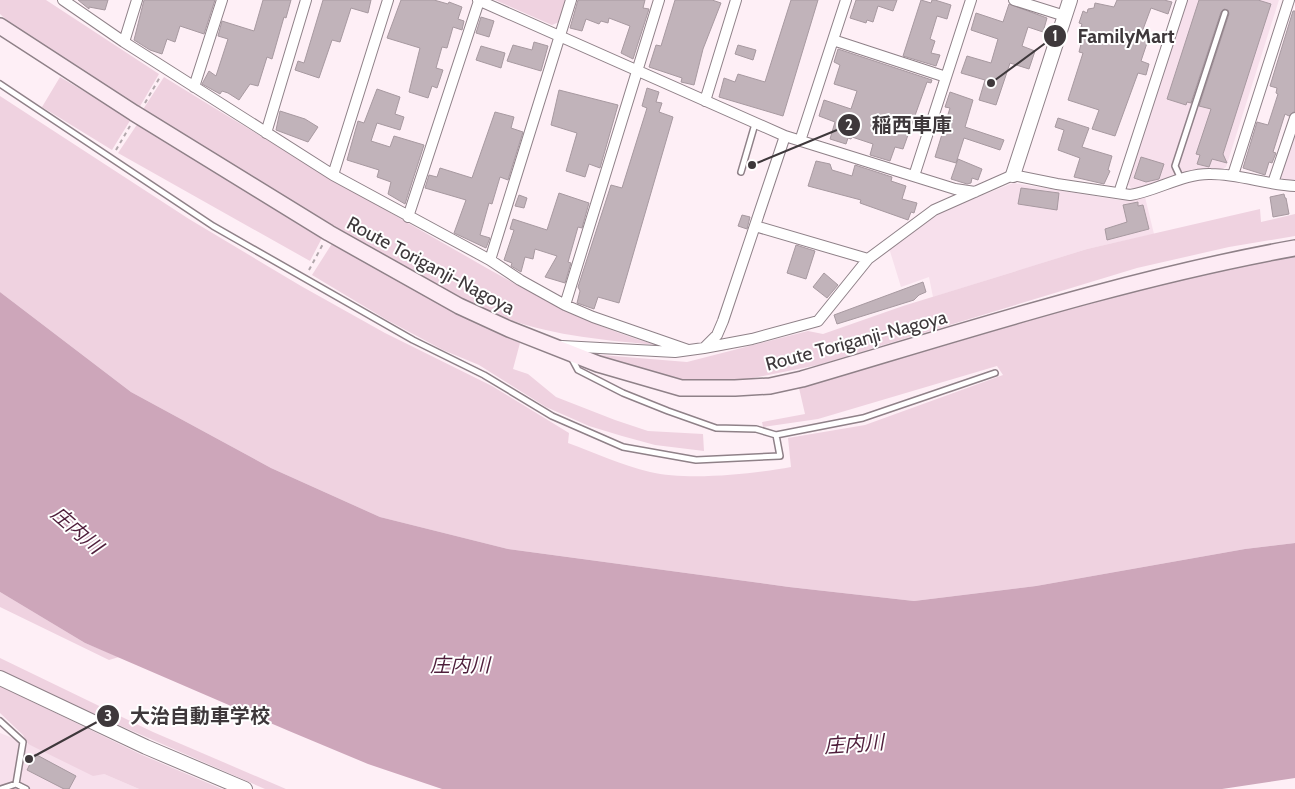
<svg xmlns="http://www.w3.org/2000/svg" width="1295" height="789" font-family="Cabin,'Noto Sans JP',sans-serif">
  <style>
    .built { fill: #f7e0ec }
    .green { fill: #efd2e0 }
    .water { fill: #cda6ba }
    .building { fill: #c1b3ba; stroke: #a799a0 }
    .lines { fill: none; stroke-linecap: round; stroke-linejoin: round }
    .service-casing { stroke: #8f8188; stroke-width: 8 }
    .minor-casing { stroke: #8f8188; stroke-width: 12 }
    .tertiary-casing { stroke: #8f8188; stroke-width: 16 }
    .secondary-casing { stroke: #8f8188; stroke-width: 18 }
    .path { stroke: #b1a6ab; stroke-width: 2; stroke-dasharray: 4 4; stroke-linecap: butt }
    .service { stroke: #fff; stroke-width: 5 }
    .minor { stroke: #fff; stroke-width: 10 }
    .tertiary { stroke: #fff; stroke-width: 14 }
    .secondary { stroke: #fdebf4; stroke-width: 15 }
    .labels { text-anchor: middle; stroke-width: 4; stroke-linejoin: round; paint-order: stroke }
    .street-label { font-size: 19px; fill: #3e383b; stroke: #fff }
    .water-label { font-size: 20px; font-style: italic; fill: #4f1e3b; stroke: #fff }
    .leader { fill: none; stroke: #3e383b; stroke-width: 2 }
    .callout-dot { fill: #3e383b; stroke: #fff; stroke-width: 2 }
    .mark-label { font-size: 15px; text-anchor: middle; font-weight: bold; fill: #fff }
    .callout-label { font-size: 20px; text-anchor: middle; font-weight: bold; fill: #3e383b; stroke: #fff; stroke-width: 4; stroke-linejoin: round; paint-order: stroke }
  </style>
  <rect width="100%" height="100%" fill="#feeff6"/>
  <path class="built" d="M1187,0H1279L1226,167L1221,170L1193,171L1141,188H1131L1127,183Z
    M1295,132V182H1280L1281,176Z
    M1013,183L1119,200L1145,197L1154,234L1087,249L933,297L929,277L901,287L889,248L938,213Z
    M0,733L104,774L139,789H0Z"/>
  <path class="green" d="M0,0H46L159,74L139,108L23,34L0,14Z
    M495,0H566L559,22L552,25Z
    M60,77L131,119L112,150L42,107Z
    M164,77C258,135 353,192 450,247C517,285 582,325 657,345C605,340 552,336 502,317C460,302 423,279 385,257C302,211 223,160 142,111Z
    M0,96L189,219L301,286L385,333L492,386L569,433L568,443C595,453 622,465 650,472C688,481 753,474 791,467L788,438L865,425L1003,375L997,366L818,419L763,427L762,422L805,414L799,388L1062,311L1245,263L1295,254V543L1245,549L1036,586L914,601L789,587L508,549L380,517L271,468L131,392L0,292Z
    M138,123L323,236L310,261L118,153Z
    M1260,209L1261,222L1295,214V236L1229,247L1137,268L818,365L728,383L677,379L589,354L687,362L808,331L823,334L903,306L1087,249Z
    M333,242L456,313L520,343L513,369L528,374L556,397L615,420L648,431L703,434L704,451L655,445L622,436L589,426L546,407L479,365L443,350L387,320L312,275Z
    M0,592L85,643L119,657L109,660L0,607Z
    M0,658L153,732L286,789H265L9,677L0,672Z
    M0,686L140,754L222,789H139L104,774L93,776L28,744L23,735L0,713Z"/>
  <path class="water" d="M0,292L131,392L271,468L380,517L508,549L789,587L914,601L1036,586L1245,549L1295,543V778L1222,789H442L368,764L289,731L85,643L0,592Z"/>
  <path class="building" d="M78,0H108L105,10L89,7V9Z
    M144,0H215L204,34L180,26L175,42L167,39L162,54L150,50L134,40Z
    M263,0H291L286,18L284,17L272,59L267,57L258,86L250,84L239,100L228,93L222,91L220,94L202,84L209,71L216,76L228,39L218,36L222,21L254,31Z
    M323,0H371L368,13L351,8L340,42L332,40L319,78L295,70L298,61L304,63Z
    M401,0H434L448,4L449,2L462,7L458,19L464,21L462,30L453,27L447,48L442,47L436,68L443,70L437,88L432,86L428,98L409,92L420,48L387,38Z
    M578,0H645L643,8L649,9L633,59L621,53L630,26L609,18L608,23L601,21L599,24L586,19L582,31L570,28Z
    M675,0H712L721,3L703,49L694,85L681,82L682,78L649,67L656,45L661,46Z
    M791,0H818L783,116L719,97L724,78L735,82L738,74L765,82Z
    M856,0H897L893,11L878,6L873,22L867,20L866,23L850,18Z
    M921,0L931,3L932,0H935L951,5L947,19L937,16L930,39L935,41L931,53L940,55L936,66L903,56Z
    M1117,0H1164L1172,2L1168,14L1151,8L1142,32L1150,34L1141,61L1149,64L1146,75L1138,73L1115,136L1092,129L1099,110L1068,100L1083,53L1079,52L1085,28L1081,27L1082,24L1079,23L1083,11L1087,13L1088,9L1094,8L1095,3L1114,7Z
    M1199,0H1258L1271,4L1223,154L1227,163L1212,159L1209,167L1197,164L1200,155L1196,154L1211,109L1199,106L1229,14L1228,10L1224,9L1221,12L1191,103L1187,102L1186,105L1167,99Z
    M1009,4L1047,18L1043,32L1028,27L1022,46L1035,51L1029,69L1010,63L996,105L979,100L985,80L961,73L967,56L991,63L998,39L971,30L976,13L1003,22Z
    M1293,11H1295V111L1289,116L1285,114L1273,152L1276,153L1272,163L1269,162L1265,175L1243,168L1257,122L1268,125L1278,94L1276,93L1277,88L1270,86Z
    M481,17L494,21L489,37L476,33Z
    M534,42L548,46L541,71L507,61L513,45L532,50Z
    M738,45L756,50L753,60L735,54Z
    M481,46L505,53L501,68L476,60Z
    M838,49L932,80L931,83L927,82L903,149L895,147L890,161L870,155L873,144L852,137L851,139L848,138L846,144L830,139L835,122L819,116L824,100L851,109L857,91L834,84L840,65L834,62Z
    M647,88L659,92L656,102L662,103L659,112L673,117L619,303L598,297L594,309L577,303L580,291L578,287L611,185L622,188L647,108L642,106Z
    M377,89L400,97L395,114L404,117L400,130L377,123L371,141L390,147L394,136L424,145L405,204L388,194L391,182L377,177L379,170L347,160L358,121L364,123Z
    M559,90L618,105L600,168L589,164L585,177L566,171L577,133L551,125Z
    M950,92L973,100L965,127L1004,140L1000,150L964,138L956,163L935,157L950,108L945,107Z
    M280,111L305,119L318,127L308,142L276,130Z
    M495,112L514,117L511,128L523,132L508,180L500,177L492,204L489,203L480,235L490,238L486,248L454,233L466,200L425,188L429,175L437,177L440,168L472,178Z
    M1058,118L1089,128L1082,147L1112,156L1108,170L1110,171L1104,184L1074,177L1080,158L1058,150L1064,130L1055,127Z
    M1141,157L1164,164L1159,179L1146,182L1134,178Z
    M958,159L982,169L978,180L972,178L971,183L967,184L951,179Z
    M816,161L830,164L832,170L852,176L855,165L892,177L891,181L906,186L902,199L917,203L914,213L911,212L908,220L860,203L861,200L808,186Z
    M1021,188L1059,193L1057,210L1018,204Z
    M559,193L589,203L582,228L578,227L568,262L571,263L565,283L545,277L557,256L535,249L533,259L525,257L521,272L511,266L512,263L504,260L514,230L510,229L513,219L547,230Z
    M1284,194L1285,198H1286L1289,214L1273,217L1270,197Z
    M519,195L527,198L524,208L515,206Z
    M1138,202V206L1143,205L1149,229L1107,240L1105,229L1127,222L1123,205Z
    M742,215L750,217L747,229L738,226Z
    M796,245L815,251L806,279L787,273Z
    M824,273L838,285L827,298L813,287Z
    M923,282L926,292L919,295L914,300L837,324L834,315Z
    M35,754L76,776L69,789H64L27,770Z"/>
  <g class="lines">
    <g class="service-casing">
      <path id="service" d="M0,84L213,226L413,340L484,375L552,416L623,447L696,460L780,456L776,435L863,418L995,373
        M741,172L755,124
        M1181,179L1175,166L1225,13
        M571,357L578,370L623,393L668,411L716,428L756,429L776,435
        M0,721L23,742L16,784L1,789
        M16,784L26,789"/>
    </g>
    <g class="minor-casing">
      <path id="minor" d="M63,0L124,42L333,175L490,260L520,280L565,305L593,317L688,350
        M478,0L785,136L955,189L975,192
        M1014,0L1065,16
        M833,40L946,77
        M124,42L137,0
        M194,87L222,0
        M705,101L736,0
        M266,133L306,0
        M800,141L846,0
        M333,175L388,0
        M1233,175L1289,0
        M914,176L971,0
        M1273,183L1295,118
        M1119,193L1182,0
        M408,217L479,1
        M755,226L868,259
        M490,260L571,0
        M565,305L659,0
        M562,346L675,352L704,348L717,335L723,321L785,136
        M704,348L752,339L818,321L868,259L934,210L1013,175L1057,184L1130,195C1157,191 1183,173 1211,174C1240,174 1267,185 1295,186"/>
    </g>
    <g class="tertiary-casing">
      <path id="tertiary" d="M1013,175L1070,0
        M0,678L146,747L245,789"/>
    </g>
    <g class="secondary-casing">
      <path id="secondary" d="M0,26L134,113L329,233L459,306L509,329L598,364L681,388H735L770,386L802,379C965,331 1128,278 1295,248"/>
    </g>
    <path class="path" d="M145,103L160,77
      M116,150L130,126
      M309,270L323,244"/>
    <use href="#service" class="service"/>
    <use href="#minor" class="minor"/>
    <use href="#tertiary" class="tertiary"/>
    <use href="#secondary" class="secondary"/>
  </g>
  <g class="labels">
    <g class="street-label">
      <text transform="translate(431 265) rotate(28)" y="7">Route Toriganji-Nagoya</text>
      <text transform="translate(856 340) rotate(-15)" y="7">Route Toriganji-Nagoya</text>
    </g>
    <g class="water-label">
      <text transform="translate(77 530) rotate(41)" y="7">庄内川</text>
      <text x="460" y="672">庄内川</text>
      <text transform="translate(854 744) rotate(-4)" y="7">庄内川</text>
    </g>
  </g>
  <path class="leader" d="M991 83L1055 36M752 165L849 125M29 759L108 716"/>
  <g class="callout-dot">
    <circle cx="991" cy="83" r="5"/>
    <circle cx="752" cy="165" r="5"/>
    <circle cx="29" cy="759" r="5"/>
    <circle cx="1055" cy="36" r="12"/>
    <circle cx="849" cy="125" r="12"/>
    <circle cx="108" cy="716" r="12"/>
  </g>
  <g class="mark-label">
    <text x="1055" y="41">1</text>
    <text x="849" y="130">2</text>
    <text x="108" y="721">3</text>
  </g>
  <g class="callout-label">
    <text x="1126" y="43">FamilyMart</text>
    <text x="912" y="132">稲西車庫</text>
    <text x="200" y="723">大治自動車学校</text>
  </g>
</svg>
